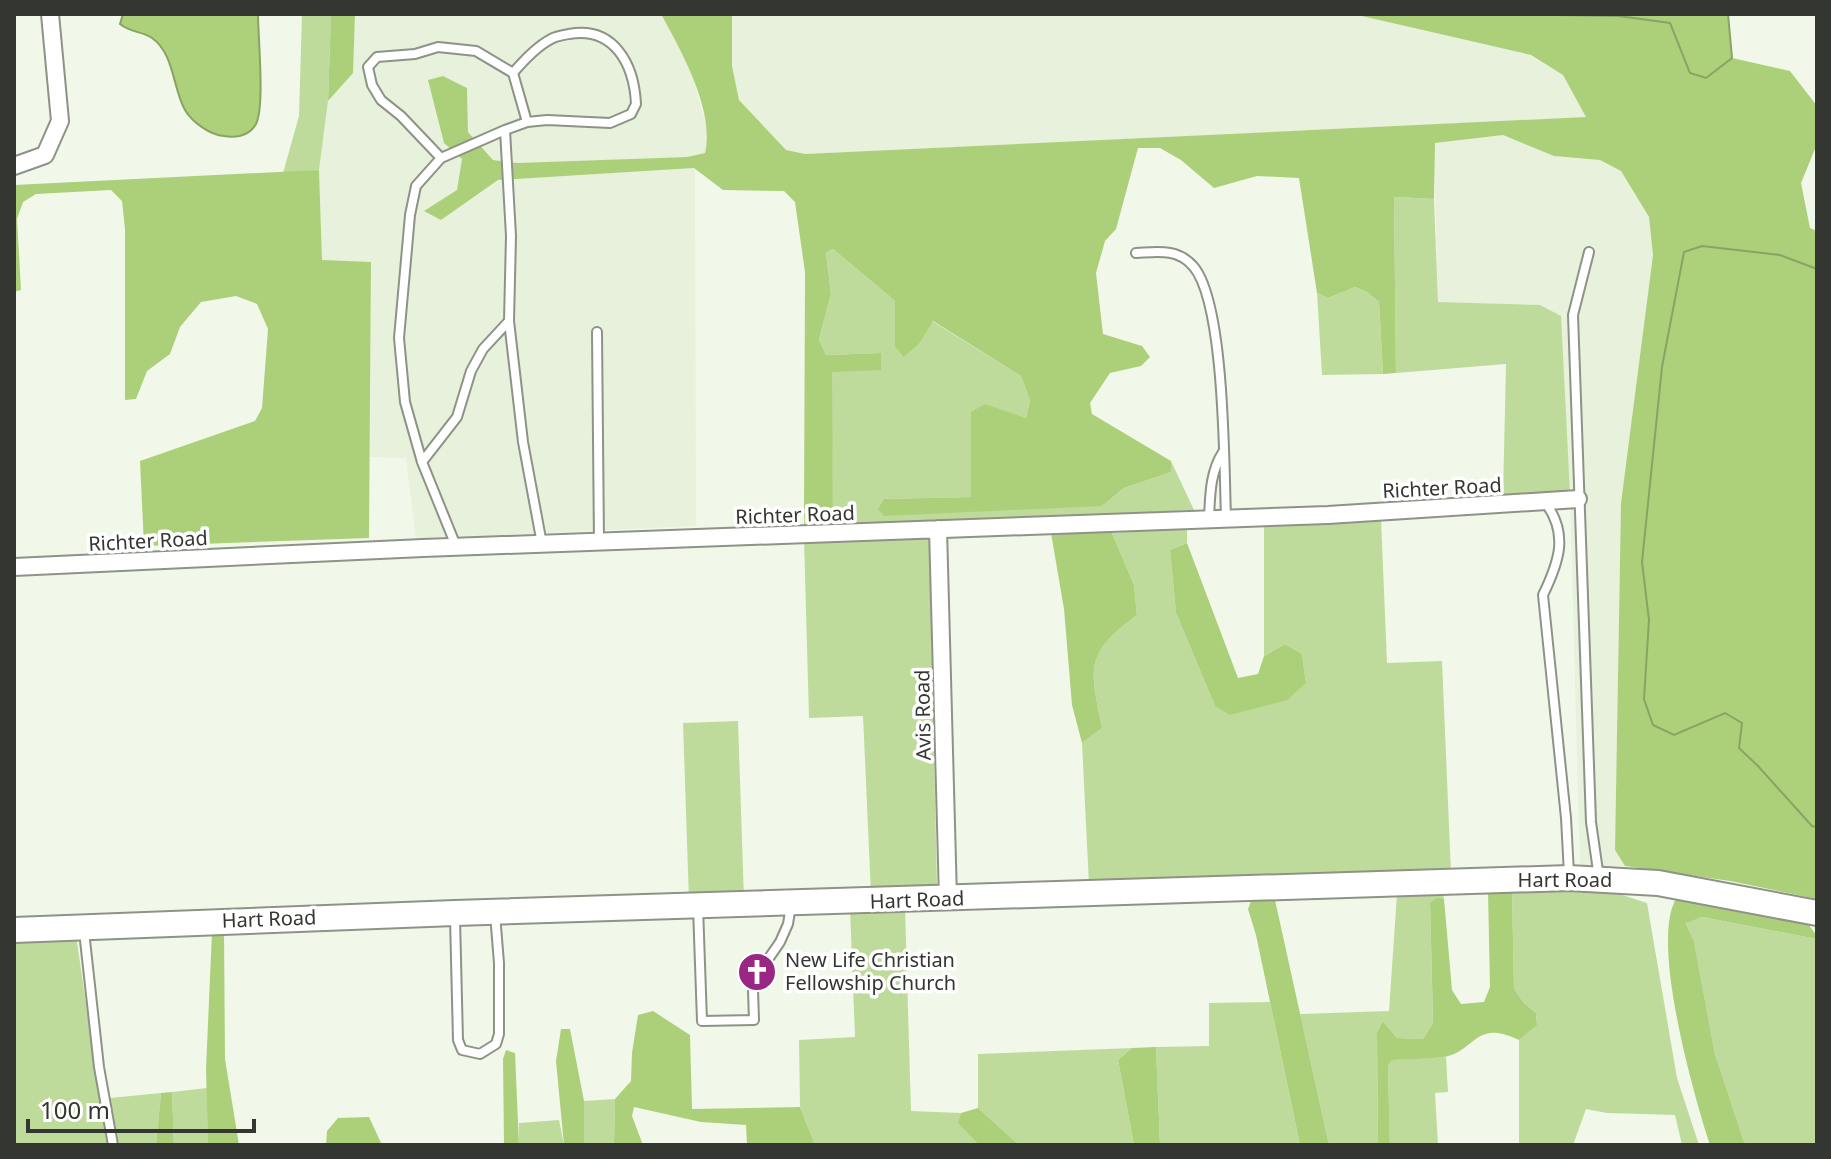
<svg xmlns="http://www.w3.org/2000/svg" width="1831" height="1159" font-family="'Noto Sans',sans-serif">
  <style>
    .built { fill: #e7f1db }
    .green { fill: #bfdb9b }
    .forest { fill: #acd07a }
    .water { fill: #add17b; stroke: #89a365; stroke-width: 2 }
    .lines { fill: none; stroke-linecap: round; stroke-linejoin: round }
    .lane-casing { stroke: #8d9386; stroke-width: 12 }
    .street-casing { stroke: #8d9386; stroke-width: 20 }
    .secondary-casing { stroke: #8d9386; stroke-width: 28 }
    .lane { stroke: #fff; stroke-width: 8 }
    .street { stroke: #fff; stroke-width: 16 }
    .secondary { stroke: #fff; stroke-width: 24 }
    .labels { text-anchor: middle; stroke-width: 7; stroke-linejoin: round; paint-order: stroke }
    .street-label { font-size: 20px; fill: #343731; stroke: #fff }
    .poi-label { font-size: 20px; fill: #343731; stroke: #fff; text-anchor: start }
  </style>
  <rect width="100%" height="100%" fill="#f1f8ea"/>
  <path class="built" d="M355,14H661L691,70L709,136L705,153L687,157L517,163L493,160L468,132L467,88L443,76L428,80L444,142L462,159L457,190L441,220L498,180L695,168L696,526L416,539L406,458L370,457L371,262L322,261L319,170L328,101L353,72Z
    M732,14H1353L1530,55L1563,75L1587,117L805,154L786,151L739,100L732,66Z
    M1503,135L1554,156L1600,160L1621,171L1649,217L1653,255L1621,503L1615,850L1625,866L1580,868L1570,493L1540,305L1438,302L1434,143Z"/>
  <path class="green" d="M302,14H331L328,101L319,170L283,173L299,116Z
    M1394,197L1434,199L1438,302L1540,305L1561,316L1570,493L1503,494L1506,364L1396,373Z
    M833,249L895,301V347L902,356L919,344L932,321L1021,376L1030,401L1026,418L985,405L971,497L884,499L1102,506L1124,488L1171,472V461L1194,510L804,528V517L833,515L831,371L881,369V353L826,355L819,339L831,294L826,253Z
    M1355,287L1367,292L1379,302L1383,374L1322,375L1317,293L1328,298Z
    M1381,519L1387,663L1442,661L1451,873L1089,885L1082,743L1102,728C1090,668 1084,654 1137,615L1134,585L1112,533L1187,528V543L1170,550L1176,613L1215,706L1306,683L1302,654L1285,644L1264,656V527Z
    M929,535L937,885L921,891L871,894L863,716L809,718L804,539Z
    M738,721L744,899L689,901L683,723Z
    M1512,891L1613,892L1647,903L1677,1078L1699,1145H1682L1675,1115L1607,1113L1586,1109L1573,1145H1519V1040L1537,1024L1536,1013L1524,1003L1514,989Z
    M1443,892L1444,899L1438,897L1430,904L1433,1023L1423,1039L1397,1038L1383,1021L1377,1032L1378,1145H1329L1300,1014L1389,1011L1397,894Z
    M905,907L911,1111L961,1113L959,1123L979,1145H815L800,1107L799,1040L855,1037L850,909Z
    M1702,917L1817,939V1145H1745L1715,1054L1694,943L1686,922Z
    M76,935L100,1099L161,1093L156,1145H14V939Z
    M1270,1002L1300,1145H1160L1156,1047L1209,1046V1003Z
    M1132,1048L1118,1060L1134,1145H1019L978,1108V1054Z
    M1446,1057L1448,1092L1435,1093L1438,1145H1390L1388,1066L1392,1060Z
    M207,1088L208,1145H174L172,1092Z
    M615,1099L614,1145H584V1101Z
    M559,1120L564,1145H519V1123Z"/>
  <path class="forest" d="M331,14H355L353,73L328,101Z
    M661,14H732V66L739,100L786,150L805,154L1586,117L1563,75L1531,55L1353,14L1619,16L1670,23L1706,77L1732,58L1790,71L1817,106V144L1801,183L1810,228L1817,231V269L1780,255L1702,246L1662,367L1642,562L1649,620L1644,699L1725,712L1742,723L1739,749L1758,766L1812,826L1817,827V899L1730,881L1625,866L1615,850L1621,503L1653,255L1649,217L1621,171L1600,160L1554,156L1503,135L1435,143L1434,199L1394,197L1396,373L1383,374L1379,302L1367,292L1355,287L1328,298L1317,293L1299,178L1257,176L1214,188L1181,160L1160,148H1138L1116,229L1105,241L1096,273L1103,334L1142,346L1150,357L1141,366L1110,373L1090,403L1092,414L1171,461V472L1124,488L1102,506L884,516L878,509L884,499L971,497V412L985,404L1026,418L1030,401L1021,376L933,321L919,344L903,357L895,347V301L833,249L826,253L831,294L819,339L826,355L881,353V370L832,372L833,516L804,517L805,272L795,202L784,191L723,190L694,168L498,180L441,220L424,211L457,190L462,159L444,143L428,80L443,76L467,88L468,132L493,160L517,163L687,157L705,153C715,110 681,51 661,14Z
    M319,170L322,260L371,262L369,538L144,546L140,461L255,421L262,408L268,329L257,304L236,296L201,302L180,327L170,354L147,371L136,399L125,400V229L122,201L111,190L36,194L23,202L17,219L21,290L14,292V185Z
    M1051,533H1112L1134,585L1137,615C1084,654 1090,668 1102,728L1082,743L1072,705L1064,609Z
    M1187,543L1238,678L1258,674L1264,656L1285,644L1302,654L1306,683L1287,700L1230,715L1215,706L1176,613L1170,550Z
    M1512,891L1514,989L1524,1003L1536,1013L1537,1025L1519,1040C1474,1018 1476,1052 1443,1057C1426,1059 1409,1059 1392,1060L1388,1066L1390,1145H1378L1377,1032L1383,1021L1397,1038L1423,1039L1433,1023L1430,903L1438,897L1444,899L1452,990L1461,1004L1484,1002L1490,987L1488,892Z
    M1676,899H1703L1806,921L1817,936V939L1702,917L1686,923L1694,942L1715,1054L1745,1145H1710C1694,1096 1650,942 1676,899Z
    M1275,900L1329,1145H1300L1256,935L1248,909L1251,901Z
    M212,932H224L225,1059L239,1145H208L206,1069Z
    M653,1011L690,1035L692,1109L800,1107L815,1145H747L746,1125L701,1122L634,1107L632,1116L643,1145H614L615,1099L631,1081L632,1053L638,1015Z
    M561,1029H570L584,1101V1145H564L556,1061Z
    M1156,1047L1160,1145H1134L1118,1060L1132,1048Z
    M506,1050L515,1053L519,1145H504L503,1059Z
    M172,1092L174,1145H156L161,1093Z
    M978,1108L1019,1145H979L958,1123L961,1113Z
    M369,1117L382,1145H326L327,1131L338,1118Z"/>
  <path class="water" d="M123,14H258C258,37 265,106 256,124C249,136 237,138 224,136C210,135 192,122 185,110C173,89 174,53 152,38C142,31 131,33 120,24Z
    M1499,14H1728L1732,58L1706,78L1690,73L1670,23L1619,16Z
    M1702,246L1780,255L1817,269V827L1812,826L1758,766L1739,748L1742,723L1725,713L1674,735L1653,725L1644,699L1649,620L1642,562L1662,367L1684,252Z"/>
  <g class="lines">
    <g class="lane-casing">
      <path id="lane" d="M513,73L527,122
        M505,130L511,236L509,321L523,442L542,544
        M441,158L401,116L381,100L372,85L368,67L377,57L415,54L438,47L476,51L513,73C524,60 536,47 551,39C556,36 563,35 569,34C614,26 634,64 636,104L631,114L610,123L547,120L527,122L505,130L441,158L416,186L410,215L399,338L405,402L422,462L456,546
        M1589,252L1573,315L1591,822L1599,878
        M1136,253C1157,252 1177,248 1193,266C1225,302 1224,465 1226,518
        M597,332L599,543
        M422,462L457,417L471,371L483,349L509,321
        M1545,502C1569,534 1559,562 1543,595L1566,818L1569,874
        M1209,519C1210,496 1210,472 1223,452
        M698,907L702,1021L754,1020L753,990L760,971L780,942L788,924L791,905
        M455,918L458,1040L462,1050L480,1054L496,1044L499,1034V963L495,914
        M84,931L99,1067L113,1145"/>
    </g>
    <g class="street-casing">
      <path id="street" d="M14,166L45,155L60,121L50,14
        M938,529L948,899
        M14,567L423,548L1328,515L1578,499"/>
    </g>
    <g class="secondary-casing">
      <path id="secondary" d="M14,930L455,913L1569,878L1658,883L1817,913"/>
    </g>
    <use href="#lane" class="lane"/>
    <use href="#street" class="street"/>
    <use href="#secondary" class="secondary"/>
  </g>
  <defs>
    <g id="church-disc" transform="scale(2)"><circle r="9.5" fill="#9a2783" stroke="#fff"/><path d="M-1.2-6h2.4v3.5h3.3v2.4h-3.3V6h-2.4V-.1h-3.3v-2.4h3.3Z" fill="#fff"/></g>
  </defs>
  <g fill-rule="evenodd">
    <use href="#church-disc" x="757" y="972"/>
  </g>
  <g class="labels">
    <g class="street-label">
      <text transform="translate(1442 488) rotate(-3)" y="7">Richter Road</text>
      <text transform="translate(795 515) rotate(-2)" y="7">Richter Road</text>
      <text transform="translate(148 541) rotate(-3)" y="7">Richter Road</text>
      <text transform="translate(923 715) rotate(-91)" y="7">Avis Road</text>
      <text x="1565" y="887">Hart Road</text>
      <text transform="translate(917 900) rotate(-2)" y="7">Hart Road</text>
      <text transform="translate(269 919) rotate(-2)" y="7">Hart Road</text>
    </g>
    <g class="poi-label">
      <text x="785" y="967">New Life Christian<tspan x="785" dy="23">Fellowship Church</tspan></text>
    </g>
  </g>
  <rect width="1831" height="1159" fill="none" stroke="#343731" stroke-width="32"/>
  <path d="M28 1119v12h226v-12" fill="none" stroke="#343731" stroke-width="4"/>
  <text x="40" y="1119" font-size="24" fill="#343731" stroke="#ffffff" stroke-width="6" paint-order="stroke">100 m</text>
</svg>
